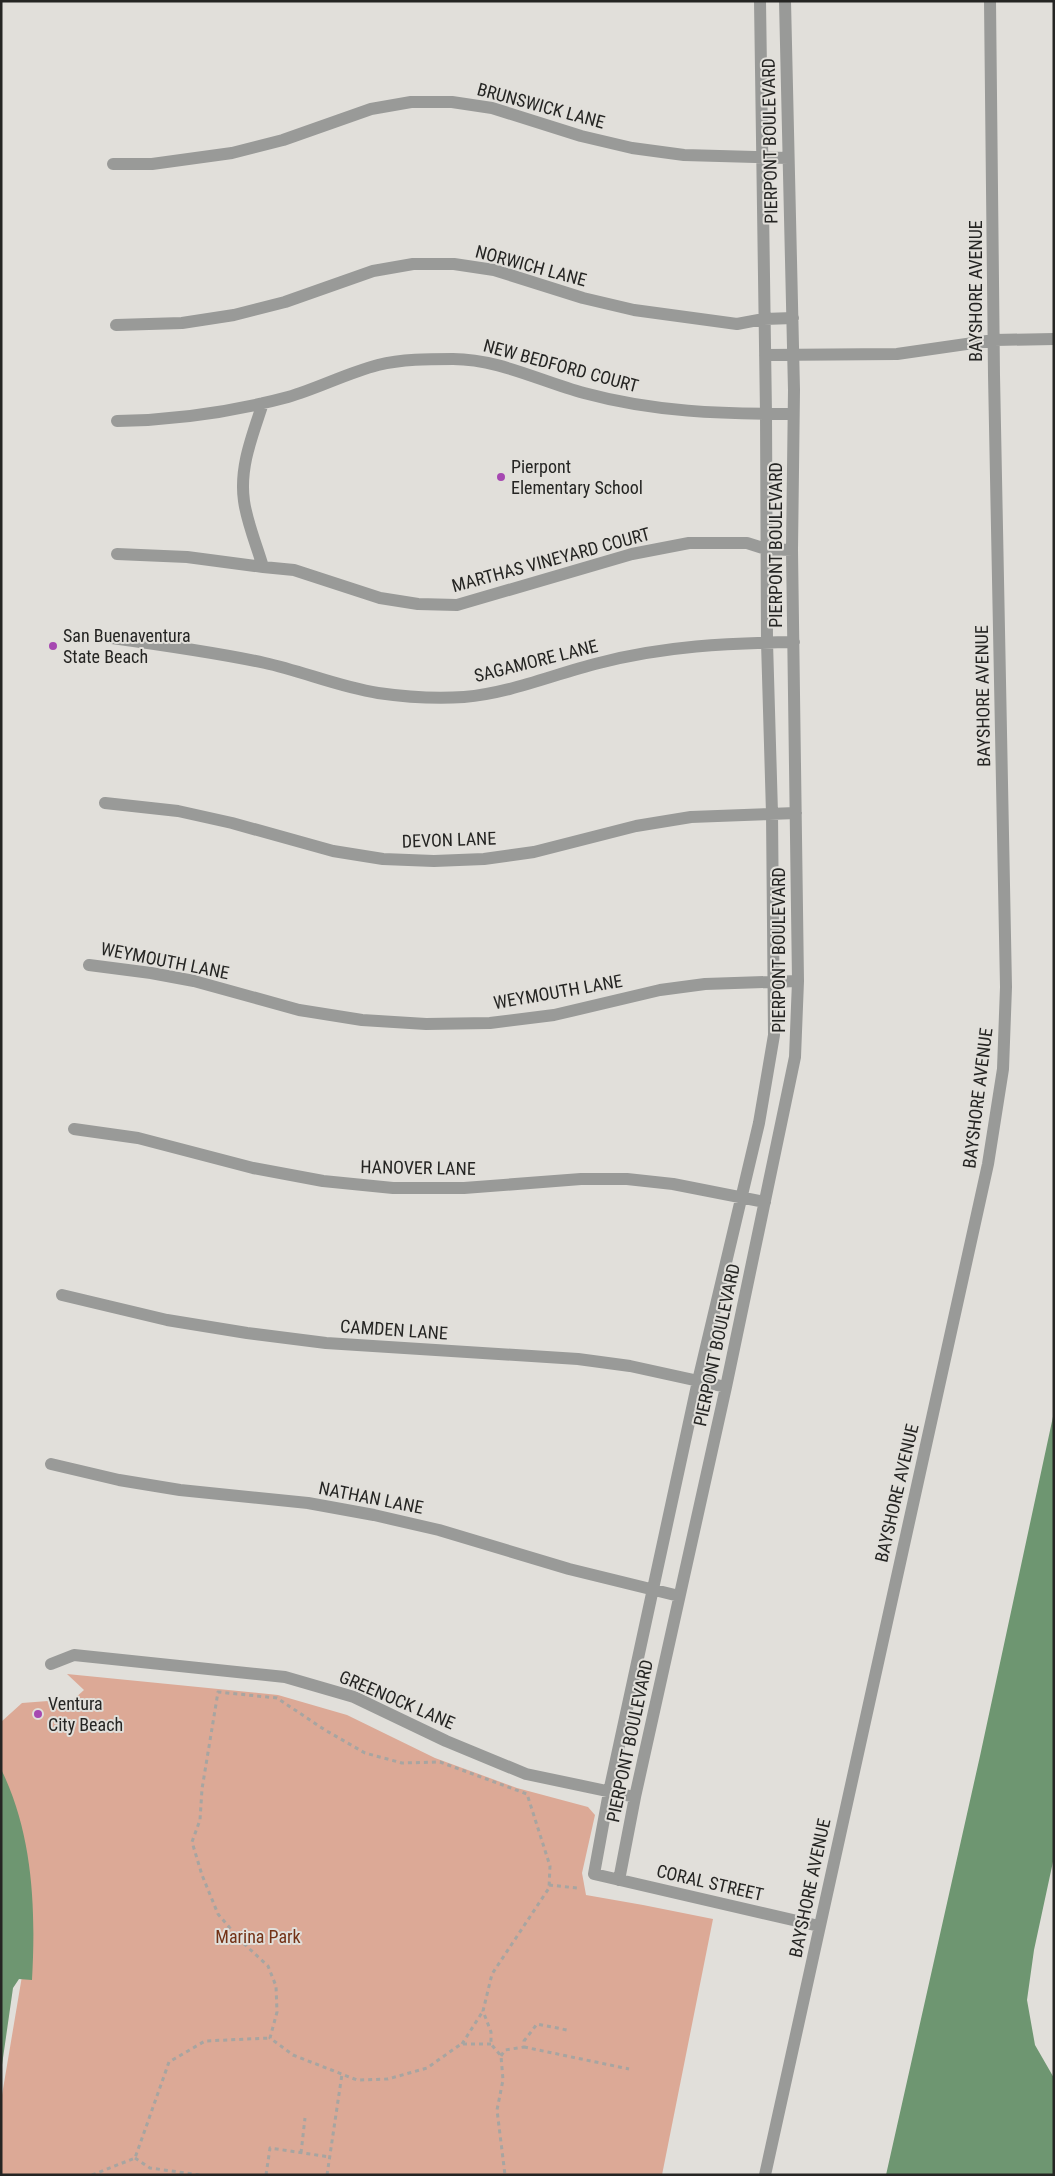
<svg xmlns="http://www.w3.org/2000/svg" width="1055" height="2176" font-family="'Roboto Condensed',sans-serif">
  <style>
    .green { fill: #dca996 }
    .water { fill: #6e9671 }
    .lines { fill: none; stroke-linecap: round; stroke-linejoin: round }
    .path { stroke: #a7a5a1; stroke-width: 3; stroke-dasharray: 4 4; stroke-linecap: butt }
    .minor { stroke: #999a98; stroke-width: 12 }
    .poi-dot { fill: #a648b1; stroke: #e1dfda; stroke-width: 2 }
    .labels { text-anchor: middle; stroke-width: 4; stroke-linejoin: round; paint-order: stroke }
    .street-label { font-size: 18px; fill: #252523; stroke: #e1dfda }
    .poi-label { font-size: 18px; fill: #252523; stroke: #e1dfda; text-anchor: start }
    .park-label { font-size: 18px; fill: #733216; stroke: #e1dfda }
  </style>
  <rect width="100%" height="100%" fill="#e1dfda"/>
  <path class="green" d="M67,1674L278,1695L347,1715L435,1758L517,1788L588,1807L595,1815L582,1873L586,1895L643,1905L713,1919L662,2175H1V2101L22,1976L1,1801V1722L22,1703L74,1699L84,1690Z"/>
  <path class="water" d="M1054,1412V1857L1034,1950L1027,2000L1035,2045L1054,2078V2175H886L980,1756Z
    M1,1769C33,1834 36,1909 32,1980L19,1979L13,1988L1,2072Z"/>
  <g class="lines">
    <path class="path" d="M549,1885L577,1888
      M462,2044L483,2011
      M491,2044H461L427,2068L388,2079L357,2080L293,2055L270,2038L277,2012L276,1986L268,1966L241,1941L218,1914L202,1875L192,1842L200,1820L202,1789L218,1692L277,1698L325,1730L365,1753L402,1763L440,1762L527,1794L550,1866L549,1888L492,1974L483,2011L491,2032V2044L501,2056L503,2080L497,2110L505,2175
      M524,2047L629,2069
      M501,2056L505,2050L524,2047V2041L537,2024L567,2030
      M301,2153L305,2118
      M135,2158L150,2168L200,2175
      M92,2175L135,2158L169,2062L205,2041L270,2038
      M266,2175L270,2148L330,2157
      M327,2175L342,2074"/>
    <path class="minor" d="M760,1L766,414L767,642L772,813L774,1035L759,1123L698,1381L609,1792L594,1874L819,1926
      M113,164H152L232,153L283,140L371,109L411,102H452L492,108L581,136L632,148L684,155L788,158
      M116,325L182,323L234,315L285,302L373,271L413,264H454L494,270L583,298L634,310L737,324L764,319L793,318
      M765,355L897,354L994,340L1054,339
      M263,403C253,434 239,467 244,501C247,523 257,546 263,567L294,570L380,598L418,604L457,605L632,554L689,543H747L766,549L792,550
      M117,421C175,420 232,412 288,397C319,388 347,373 378,365C402,359 428,359 453,359C498,359 540,381 584,393C654,412 721,414 793,414
      M117,554L187,557L263,567
      M112,638C163,645 214,652 265,663C302,671 339,687 378,693C406,697 436,699 464,697C511,693 554,674 599,663C664,646 728,643 794,642
      M105,803L178,811L232,823L333,851L383,859L434,861L484,859L534,852L636,826L691,817L796,813
      M89,965L151,973L194,981L299,1010L362,1020L426,1024L490,1023L554,1015L660,990L705,984L798,981
      M74,1129L138,1138L253,1168L323,1181L393,1188H464L581,1179H627L673,1184L765,1202
      M62,1295L167,1320L247,1333L326,1343L578,1359L630,1366L726,1387
      M51,1464L119,1480L180,1490L308,1503L374,1515L439,1530L569,1569L679,1596
      M51,1664L74,1655L285,1677L354,1697L446,1741L526,1774L635,1797
      M619,1880L635,1797L726,1387L795,1057L798,981L792,550L794,390L785,1
      M765,2175L988,1164L1003,1069L1006,987L994,375L990,1"/>
  </g>
  <g class="poi-dot">
    <circle cx="501" cy="477" r="5"/>
    <circle cx="53" cy="646" r="5"/>
    <circle cx="38" cy="1714" r="5"/>
  </g>
  <g class="labels">
    <g class="street-label">
      <text transform="translate(541 106) rotate(15)" y="6">BRUNSWICK LANE</text>
      <text transform="translate(770 141) rotate(-91)" y="6">PIERPONT BOULEVARD</text>
      <text transform="translate(531 266) rotate(15)" y="6">NORWICH LANE</text>
      <text transform="translate(976 291) rotate(-90)" y="6">BAYSHORE AVENUE</text>
      <text transform="translate(561 366) rotate(15)" y="6">NEW BEDFORD COURT</text>
      <text transform="translate(776 545) rotate(-90)" y="6">PIERPONT BOULEVARD</text>
      <text transform="translate(551 560) rotate(-15)" y="6">MARTHAS VINEYARD COURT</text>
      <text transform="translate(536 661) rotate(-14)" y="6">SAGAMORE LANE</text>
      <text transform="translate(983 696) rotate(-91)" y="6">BAYSHORE AVENUE</text>
      <text transform="translate(449 840) rotate(-2)" y="6">DEVON LANE</text>
      <text transform="translate(779 950) rotate(-90)" y="6">PIERPONT BOULEVARD</text>
      <text transform="translate(165 961) rotate(11)" y="6">WEYMOUTH LANE</text>
      <text transform="translate(558 992) rotate(-10)" y="6">WEYMOUTH LANE</text>
      <text transform="translate(978 1098) rotate(-83)" y="6">BAYSHORE AVENUE</text>
      <text transform="translate(418 1168) rotate(1)" y="6">HANOVER LANE</text>
      <text transform="translate(394 1330) rotate(4)" y="6">CAMDEN LANE</text>
      <text transform="translate(717 1345) rotate(-78)" y="6">PIERPONT BOULEVARD</text>
      <text transform="translate(897 1493) rotate(-77)" y="6">BAYSHORE AVENUE</text>
      <text transform="translate(371 1498) rotate(11)" y="6">NATHAN LANE</text>
      <text transform="translate(397 1700) rotate(23)" y="6">GREENOCK LANE</text>
      <text transform="translate(630 1741) rotate(-78)" y="6">PIERPONT BOULEVARD</text>
      <text transform="translate(710 1883) rotate(13)" y="6">CORAL STREET</text>
      <text transform="translate(810 1888) rotate(-78)" y="6">BAYSHORE AVENUE</text>
    </g>
    <g class="poi-label">
      <text x="511" y="473">Pierpont<tspan x="511" dy="21">Elementary School</tspan></text>
      <text x="63" y="642">San Buenaventura<tspan x="63" dy="21">State Beach</tspan></text>
      <text x="48" y="1710">Ventura<tspan x="48" dy="21">City Beach</tspan></text>
    </g>
    <g class="park-label">
      <text x="258" y="1943">Marina Park</text>
    </g>
  </g>
  <rect width="1055" height="2176" fill="none" stroke="#252523" stroke-width="5"/>
</svg>
